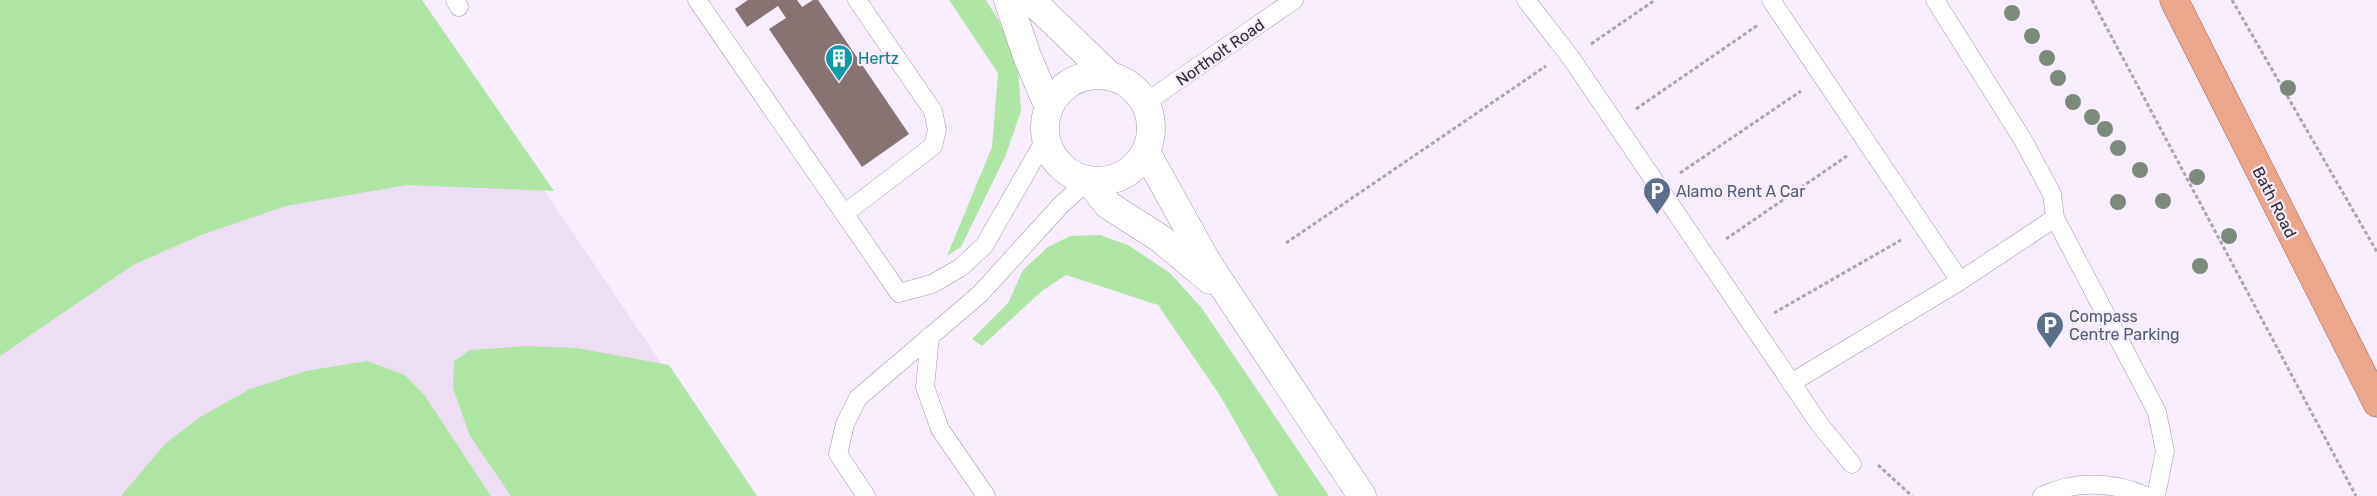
<svg xmlns="http://www.w3.org/2000/svg" width="2377" height="496" font-family="Rubik,sans-serif">
  <style>
    .built { fill: #eedef4 }
    .green { fill: #b0e6a5 }
    .building { fill: #867372 }
    .lines { fill: none; stroke-linecap: round; stroke-linejoin: round }
    .service-casing { stroke: #a298a6; stroke-width: 19 }
    .tertiary-casing { stroke: #a298a6; stroke-width: 29 }
    .trunk-casing { stroke: #a56e59; stroke-width: 29 }
    .path { stroke: #ada4b1; stroke-width: 3; stroke-dasharray: 4 2.5; stroke-linecap: butt }
    .service { stroke: #fff; stroke-width: 18 }
    .tertiary { stroke: #fff; stroke-width: 28 }
    .trunk { stroke: #eaa78b; stroke-width: 28 }
    .tree { fill: #7b8a7a }
    .labels { text-anchor: middle; stroke-width: 4.5; stroke-linejoin: round; paint-order: stroke }
    .street-label { font-size: 16px; fill: #312d33; stroke: #f8edfd }
    .culture-label { font-size: 16px; fill: #0d838f; stroke: #f8edfd; text-anchor: start }
    .service-label { font-size: 16px; fill: #4e5e75; stroke: #f8edfd; text-anchor: start }
  </style>
  <rect width="100%" height="100%" fill="#f8edfd"/>
  <path class="built" d="M0,0L542,187L751,496H0Z"/>
  <path class="green" d="M0,0H422L554,191L407,185L286,206L201,235L133,265L0,356Z
    M949,0H986L999,21L1018,67L1021,111L1005,157L961,247L947,256L992,147L998,73Z
    M1100,235L1128,245L1170,273L1201,307L1329,496H1278L1219,394L1158,305L1066,275L1042,291L982,346L972,339L1008,303L1023,270L1048,247L1070,236Z
    M527,346L577,348L669,365L757,496H511L470,436L453,388L454,361L470,350Z
    M367,361L405,375L425,396L491,496H121L165,444L200,417L250,389L306,371Z"/>
  <path class="building" d="M748,0H797L802,7L813,0H818L909,134L862,167L769,29L786,18L778,6L747,27L735,9Z"/>
  <g class="lines">
    <g class="service-casing">
      <path id="service" d="M455,0L459,7
        M697,0L899,293L932,284L960,268L984,246L1046,138
        M1526,0L1571,58L1820,425L1852,464
        M1771,0L1960,281
        M1935,0L2023,140L2052,194L2055,218L2157,412L2165,451L2156,496
        M1145,103L1294,0
        M844,214L933,146L937,130L933,111L857,0
        M930,336L925,387L940,429L986,496
        M1791,383L1960,281L2055,218
        M866,496L838,454L845,424L858,398L980,294L1060,206L1088,180
        M2042,496C2076,480 2112,482 2147,496"/>
    </g>
    <g class="tertiary-casing">
      <path id="tertiary" d="M1008,0L1027,56L1049,108
        M1031,0L1111,77
        M1045 128a53 53 0 1 1 106 0a53 53 0 1 1-106 0Z
        M1146,152L1207,262L1362,496
        M1088,180L1108,205L1161,239L1210,280"/>
    </g>
    <g class="trunk-casing">
      <path id="trunk" d="M2174,0L2377,403"/>
    </g>
    <path class="path" d="M2092,0L2356,496
      M2232,0L2377,252
      M1591,44L1655,0
      M1636,109L1758,25
      M1680,173L1801,91
      M1726,239L1847,156
      M1286,243L1546,66
      M1774,313L1901,240
      M1878,465L1912,496"/>
    <use href="#service" class="service"/>
    <use href="#tertiary" class="tertiary"/>
    <use href="#trunk" class="trunk"/>
  </g>
  <g class="tree">
    <circle cx="2012" cy="13" r="8"/>
    <circle cx="2032" cy="36" r="8"/>
    <circle cx="2047" cy="58" r="8"/>
    <circle cx="2058" cy="78" r="8"/>
    <circle cx="2288" cy="88" r="8"/>
    <circle cx="2073" cy="102" r="8"/>
    <circle cx="2092" cy="117" r="8"/>
    <circle cx="2105" cy="129" r="8"/>
    <circle cx="2118" cy="148" r="8"/>
    <circle cx="2140" cy="170" r="8"/>
    <circle cx="2197" cy="177" r="8"/>
    <circle cx="2163" cy="201" r="8"/>
    <circle cx="2118" cy="202" r="8"/>
    <circle cx="2229" cy="236" r="8"/>
    <circle cx="2200" cy="266" r="8"/>
  </g>
  <defs>
    <g id="building-pin" transform="scale(1.4375)"><path d="M0 17L-7.5 6A9.5 9.5 0 1 1 7.5 6Z" fill="#0f9aa8" stroke="#f8edfd"/><path d="M-4-6H4V6H1V3H-1V6H-4ZM-2.5-4.3h1.7v1.8h-1.7ZM.8-4.3h1.7v1.8H.8ZM-2.5-1h1.7V.8h-1.7ZM.8-1h1.7V.8H.8Z" fill="#fff"/></g>
    <g id="parking-pin" transform="scale(1.4375)"><path d="M0 17L-7.5 6A9.5 9.5 0 1 1 7.5 6Z" fill="#5c6f8a" stroke="#f8edfd"/><path d="M-3.5-5.5H1a3.5 3.5 0 0 1 0 7H-1V5.5H-3.5ZM-1-3.4V-.6H.8a1.4 1.4 0 0 0 0-2.8Z" fill="#fff"/></g>
  </defs>
  <g fill-rule="evenodd">
    <use href="#building-pin" x="839" y="58"/>
    <use href="#parking-pin" x="1657" y="191"/>
    <use href="#parking-pin" x="2050" y="325"/>
  </g>
  <g class="labels">
    <g class="street-label">
      <text transform="translate(1220 52) rotate(-35)" y="6">Northolt Road</text>
      <text transform="translate(2275 202) rotate(63)" y="6">Bath Road</text>
    </g>
    <g class="culture-label">
      <text x="858" y="64">Hertz</text>
    </g>
    <g class="service-label">
      <text x="1676" y="197">Alamo Rent A Car</text>
      <text x="2069" y="322">Compass<tspan x="2069" dy="18">Centre Parking</tspan></text>
    </g>
  </g>
</svg>
